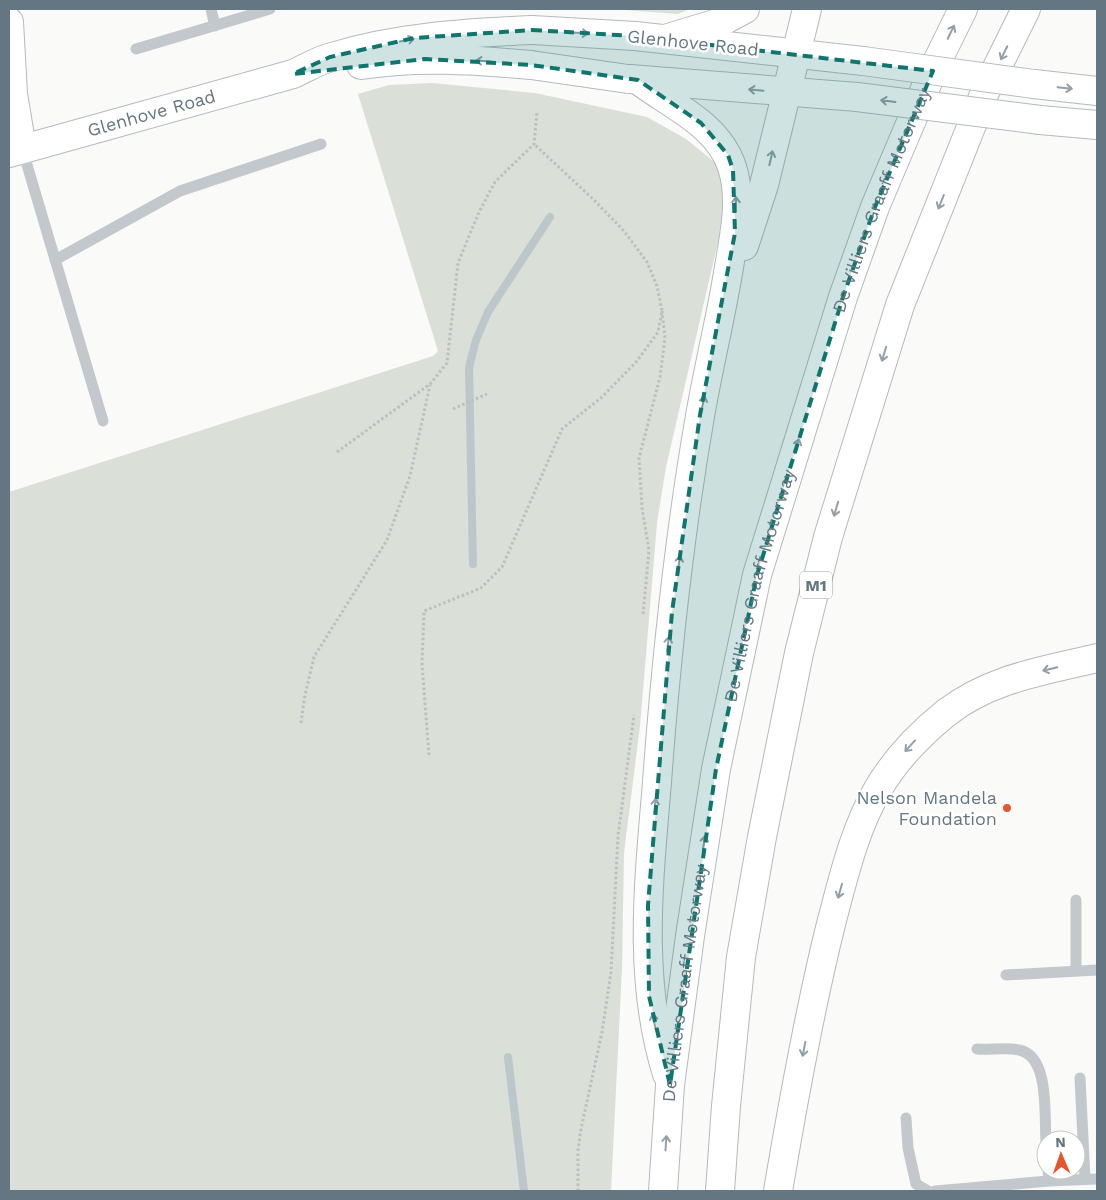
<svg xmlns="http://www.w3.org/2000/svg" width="1106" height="1200" font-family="'Work Sans',sans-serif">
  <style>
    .green { fill: #dadfd7 }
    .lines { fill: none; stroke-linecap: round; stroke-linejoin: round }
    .stream { stroke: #bbc7cb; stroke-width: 8 }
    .secondary-casing { stroke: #b3babf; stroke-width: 30 }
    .highway-casing { stroke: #b4b9bd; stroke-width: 30 }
    .path { stroke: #bbbfc2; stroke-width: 3; stroke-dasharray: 2.5 2.5; stroke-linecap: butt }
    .lane { stroke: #c3c8cc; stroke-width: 11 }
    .secondary { stroke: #fff; stroke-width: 28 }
    .highway { stroke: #fff; stroke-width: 28 }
    .secondary-bridge-casing { stroke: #b3babf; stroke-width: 30; stroke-linecap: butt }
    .secondary-bridge { stroke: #fff; stroke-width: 28 }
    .oneway { stroke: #939fa8 }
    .marked { fill: #0f766e; fill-opacity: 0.2; stroke: #0f766e; stroke-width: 4; stroke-dasharray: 10 6; stroke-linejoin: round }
    .poi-dot { fill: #e4572e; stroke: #fff; stroke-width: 2 }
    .labels { text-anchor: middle; stroke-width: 5; stroke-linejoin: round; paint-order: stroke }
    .shield { fill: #fff; stroke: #939fa8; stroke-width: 1 }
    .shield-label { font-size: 16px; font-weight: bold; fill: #657683 }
    .street-label { font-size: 18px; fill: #657683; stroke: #fff }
    .poi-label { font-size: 18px; fill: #657683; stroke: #fff; text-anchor: end }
  </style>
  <rect width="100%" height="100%" fill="#fafaf8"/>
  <path class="green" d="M611,9H690L678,14Z
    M432,83L535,93L647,117L686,139L723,169L724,216L666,467L657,523L640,726L624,853L622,968L611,1191H9V492L433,356L438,351L358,94L389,85Z"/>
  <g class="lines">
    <path class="stream" d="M473,564L469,367L476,340L488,312L550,217
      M508,1057L524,1191"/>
    <g class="secondary-casing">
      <g id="secondary">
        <path d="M9,22L13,94L22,148"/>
        <path d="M635,36L863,61"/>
        <path d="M361,65C418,56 474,60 531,65"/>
        <path d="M630,79L857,97"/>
        <path d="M1034,84L1097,91"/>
        <path d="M1040,120L1097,125"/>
        <path id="s1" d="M9,153L293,74C306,68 319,60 332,57C397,37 465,33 532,30"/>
      </g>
    </g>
    <g class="highway-casing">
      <g id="highway">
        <path d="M665,39L721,22L745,9"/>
        <path d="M638,80C672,106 718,124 732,167C742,197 735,231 730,261C722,313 709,364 700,416C679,537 666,659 657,782C649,880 637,978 667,1074"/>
        <path d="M744,246L764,185L807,9"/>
        <path id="s2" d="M663,1191L670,1085L690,936L716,769L757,575L843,297L875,207L933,70L963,9"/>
        <path d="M720,1191L726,1106L741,957L762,837L799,653L828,537L900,305L985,92L1026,9"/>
        <path d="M778,1191C793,1102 809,1012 831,924C843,879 854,830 878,789C895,760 920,734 946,713C991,678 1044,671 1097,658"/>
      </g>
    </g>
    <path class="path" d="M453,409L487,394
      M337,452L430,384L447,363L458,263L479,212L495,182L534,144L537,113
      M643,614L649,550L642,508L639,458L660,377L665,338L662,311
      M301,723L305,695L314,657L387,540L410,476L430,385
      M429,755L422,664L424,611L481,588L502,567L562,429L602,397L637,361L658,332L662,311L657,286L647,262L624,231L594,200L534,144
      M578,1191V1150L581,1129L602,1032L611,972L618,836L634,715"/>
    <path class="lane" d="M211,9L215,26
      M136,49L270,9
      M22,148L103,421
      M55,260L180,191L321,144
      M1076,900V971
      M1006,975L1097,970
      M977,1049C990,1050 1006,1047 1019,1050C1050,1056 1044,1115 1046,1140
      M1080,1078L1085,1179
      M906,1118L908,1148L916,1184L928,1191
      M1048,1170L1049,1181L1097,1179
      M935,1191L1049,1181"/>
    <use href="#secondary" class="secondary"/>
    <use href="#highway" class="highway"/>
    <g class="secondary-bridge-casing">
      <path id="secondary-bridge" d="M532,30L635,36
        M863,61L1034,84
        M531,65L628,79
        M857,97L1040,120"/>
    </g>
    <use href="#secondary-bridge" class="secondary-bridge"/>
  </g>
  <defs><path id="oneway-shaft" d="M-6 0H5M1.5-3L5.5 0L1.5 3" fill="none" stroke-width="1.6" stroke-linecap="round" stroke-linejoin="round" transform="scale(1.25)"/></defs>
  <g class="oneway">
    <use href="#oneway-shaft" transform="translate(951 32) rotate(-64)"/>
    <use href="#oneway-shaft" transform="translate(581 33) rotate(3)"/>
    <use href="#oneway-shaft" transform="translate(407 40) rotate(-11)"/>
    <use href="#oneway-shaft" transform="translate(1004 53) rotate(116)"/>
    <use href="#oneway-shaft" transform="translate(483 61) rotate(-176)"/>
    <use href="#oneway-shaft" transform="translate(1065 88) rotate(6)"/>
    <use href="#oneway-shaft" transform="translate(756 90) rotate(-175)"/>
    <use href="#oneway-shaft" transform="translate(888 101) rotate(-173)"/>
    <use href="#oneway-shaft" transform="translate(771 158) rotate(-77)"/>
    <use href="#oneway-shaft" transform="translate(941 202) rotate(112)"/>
    <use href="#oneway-shaft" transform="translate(736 204) rotate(-90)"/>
    <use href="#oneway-shaft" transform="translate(884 354) rotate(107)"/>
    <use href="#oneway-shaft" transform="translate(703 403) rotate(-78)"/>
    <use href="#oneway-shaft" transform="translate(797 446) rotate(-73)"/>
    <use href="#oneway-shaft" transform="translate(836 509) rotate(107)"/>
    <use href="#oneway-shaft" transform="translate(679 563) rotate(-82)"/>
    <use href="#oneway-shaft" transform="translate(668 644) rotate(-83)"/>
    <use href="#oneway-shaft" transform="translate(1050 669) rotate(167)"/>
    <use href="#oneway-shaft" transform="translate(910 746) rotate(132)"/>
    <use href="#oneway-shaft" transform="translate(655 806) rotate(-86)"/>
    <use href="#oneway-shaft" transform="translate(704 843) rotate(-81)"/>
    <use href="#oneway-shaft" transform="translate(840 891) rotate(106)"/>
    <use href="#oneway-shaft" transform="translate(654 1021) rotate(-101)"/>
    <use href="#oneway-shaft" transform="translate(804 1049) rotate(101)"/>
    <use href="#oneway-shaft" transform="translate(666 1143) rotate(-86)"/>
  </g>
  <path class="marked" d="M532,30L635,36L933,71L875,207L843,297L757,575L716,769L670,1085L649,996L648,905L672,612L700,415L735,233L733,170L728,155L701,123L638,80L531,65L425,59L293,74L330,57L414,38Z"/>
  <circle class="poi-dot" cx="1007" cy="808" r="5"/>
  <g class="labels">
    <rect class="shield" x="800" y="571.5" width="32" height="27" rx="4"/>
    <g class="shield-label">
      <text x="816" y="591">M1</text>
    </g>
    <g class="street-label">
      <text transform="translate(693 43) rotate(6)" y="6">Glenhove Road</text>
      <text dy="6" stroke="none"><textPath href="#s1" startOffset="148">Glenhove Road</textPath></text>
      <text dy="6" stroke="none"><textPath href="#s2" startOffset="1019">De Villiers Graaff Motorway</textPath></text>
      <text dy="6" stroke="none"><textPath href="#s2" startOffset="614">De Villiers Graaff Motorway</textPath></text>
      <text dy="6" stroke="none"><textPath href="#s2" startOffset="209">De Villiers Graaff Motorway</textPath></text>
    </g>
    <g class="poi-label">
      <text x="997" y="804">Nelson Mandela<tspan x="997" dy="21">Foundation</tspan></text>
    </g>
  </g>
  <rect width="1106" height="1200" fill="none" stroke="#657683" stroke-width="20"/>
  <g transform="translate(1061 1155) rotate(358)"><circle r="24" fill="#ffffff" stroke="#c1c8cd"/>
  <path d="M0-4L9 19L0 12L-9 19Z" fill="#e4572e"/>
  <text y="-8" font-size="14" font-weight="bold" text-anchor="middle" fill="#657683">N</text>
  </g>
</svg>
